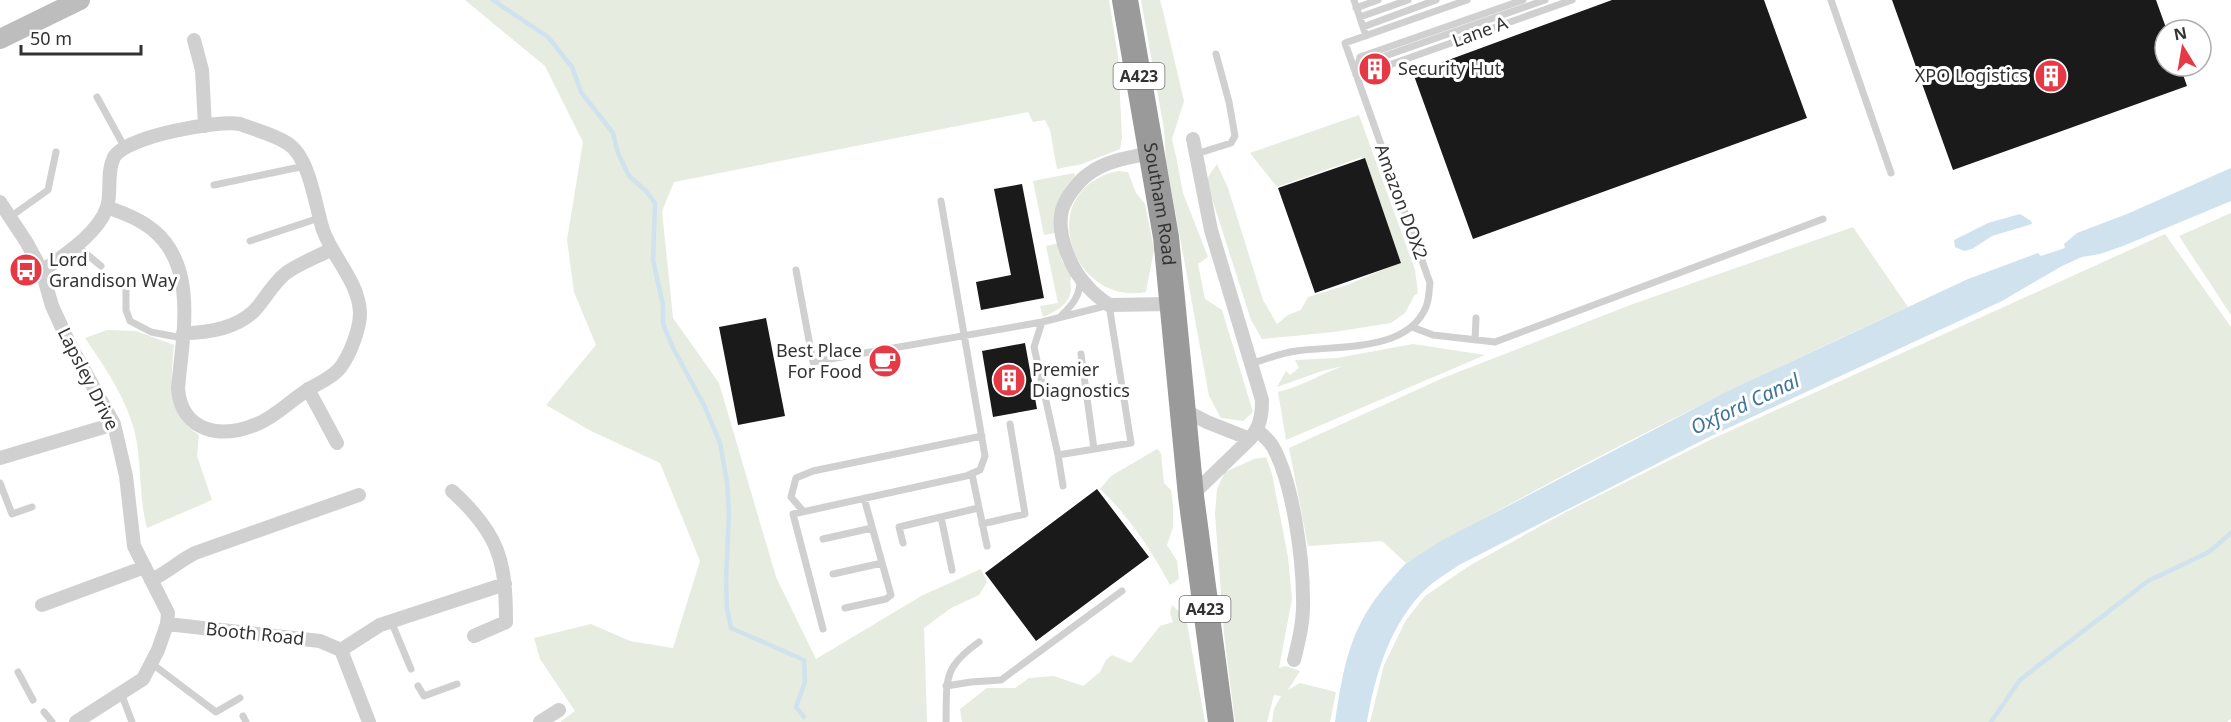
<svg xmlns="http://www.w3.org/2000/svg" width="2231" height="722" font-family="'Noto Sans',sans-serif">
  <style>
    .green { fill: #e6ecdf }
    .water { fill: #cfe2ee }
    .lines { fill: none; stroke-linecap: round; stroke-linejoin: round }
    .stream { stroke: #cfe2ee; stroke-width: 4.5 }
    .building { fill: #1a1a1a }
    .lane { stroke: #d0d0d0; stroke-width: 7 }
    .street { stroke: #d0d0d0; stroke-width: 14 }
    .secondary { stroke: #bdbdbd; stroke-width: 20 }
    .highway { stroke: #9a9a9a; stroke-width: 26 }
    .labels { text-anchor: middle; stroke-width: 6; stroke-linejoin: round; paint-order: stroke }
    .shield { fill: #fff; stroke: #707070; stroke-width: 1.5 }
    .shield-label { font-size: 16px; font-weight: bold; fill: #333 }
    .street-label { font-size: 18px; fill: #333; stroke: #fff }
    .poi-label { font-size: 18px; fill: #333; stroke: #fff; text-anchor: start }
    .water-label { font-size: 20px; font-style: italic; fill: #3f7597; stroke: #fff }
  </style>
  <rect width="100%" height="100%" fill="#fff"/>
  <path class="green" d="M465,0H1109L1118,56L1122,138L1120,149L1082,164L1057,169L1050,130L1045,120L1033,122L1028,112L674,182L662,211L673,318L719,383L776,577L816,659L923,595L981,569L987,582L979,595L951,608L924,628L927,722H560L575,711L540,659L534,638L591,624L630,641L673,648L700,561L660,463L591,431L546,405L596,345L574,292L567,240L583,142L545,66Z
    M1141,0H1160L1163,11L1184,101L1172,139L1176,156L1183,193L1208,257L1198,264L1205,299L1222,310L1253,412L1243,421L1221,418L1209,396L1166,161L1164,129Z
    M1359,115L1415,270L1418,293L1414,296L1405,313L1391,323L1334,332L1262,339L1251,320L1206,180L1217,164L1228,188L1263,300L1277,324L1288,315L1301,310L1308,297L1347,285L1401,262L1362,157L1277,187L1250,153Z
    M1118,171L1128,172L1136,193L1145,204L1154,250L1146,292C1071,307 1032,190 1118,171Z
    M1074,173L1075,176C1059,192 1058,211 1056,233L1044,235L1033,181Z
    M2231,213V315L2179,236Z
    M1853,227L1908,307C1738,385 1568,468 1406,563L1382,541L1308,546L1289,448L1443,378L1633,304Z
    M2165,234L2231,327V719L2227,722H1370L1384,665L1406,620L1425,596L1469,566L1564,513L1712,439Z
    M1058,243L1062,261L1072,275C1069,281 1071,284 1071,290C1069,305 1055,312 1043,317L1040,306L1058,303L1046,246Z
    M107,330L136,331L174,345C171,380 166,414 199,435L197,456L212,500L147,528C140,502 141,476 138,450C133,407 108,372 85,338Z
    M1413,344L1485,355L1286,440L1278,392C1300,387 1321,374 1343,366L1322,371L1277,387L1286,371L1290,375L1299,368L1295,360L1337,358Z
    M1157,449L1161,453L1164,483L1171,490L1173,506V527L1167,545L1177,561L1179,579L1170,585C1152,551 1128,515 1100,489L1111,476Z
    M1266,457L1272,474L1288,557L1292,599L1279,668L1286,666L1300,671L1288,690L1300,683L1336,692L1330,722H1272L1274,709L1281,696L1274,695L1267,722H1235L1224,634L1215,514L1217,489L1225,472L1254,459Z
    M1172,605L1186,618L1205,722H962L960,709L987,688H1015L1029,678L1054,676L1083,686L1100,672L1106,660L1112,655L1131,663L1160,626L1173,622L1170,613Z"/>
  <path class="water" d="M2231,168V201L2123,246L2100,254L2082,257L2062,266L2002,301L1709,437L1459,565C1449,572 1437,579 1428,587C1391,621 1375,674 1367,722H1335C1343,668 1350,625 1389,582C1395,576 1401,567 1408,562C1418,555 1429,549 1439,542L1728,391L1968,279L2038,253L2041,256L2065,248L2064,244L2077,233L2127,214Z
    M2020,214L2031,221L2032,224L1992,236L1972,249L1964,251L1955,247L1954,240L1988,223Z"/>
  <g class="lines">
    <path class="stream" d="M493,0L548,37L572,67L581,92L613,133L618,153L629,176L646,191L655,203L653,260L663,305V324L673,348L705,407L720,443L727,482L729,513L726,580L727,609L731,628L804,660L805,682L796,707L804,717
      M1991,722L2020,680L2148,581L2209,552L2231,533"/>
  </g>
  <path class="building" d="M1612,0H1764L1807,118L1473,239L1413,73Z
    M1892,0H2156L2165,25V66H2180L2187,86L1953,170Z
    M1365,158L1401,263L1315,293L1278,188Z
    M1022,184L1044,298L981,310L976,282L1011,275L994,189Z
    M766,318L785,416L738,425L719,327Z
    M1025,343L1037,409L993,417L982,351Z
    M1097,489L1149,557L1036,641L985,573Z"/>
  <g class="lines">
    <path class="lane" d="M1354,0L1366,36
      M1831,0L1891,173
      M1356,8L1378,0
      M1360,17L1408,0
      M1363,27L1436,0
      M1357,70L1360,57L1523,0
      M1359,71L1365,63L1545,0
      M1356,75L1372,65L1392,64L1572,0
      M97,97L125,148
      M1196,154L1231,143L1235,136L1229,102L1216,54
      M214,185L305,166
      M10,217L48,190L56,152
      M250,241L319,218
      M77,246L101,266
      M796,270L813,362L1042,322L1109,305L1131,443L1058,455L1034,347L1042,322
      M126,285V310L130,321L151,332L182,338
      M1061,316C1072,305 1080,297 1080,280
      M1412,327L1433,335L1495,342L1823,219
      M1475,340L1476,318
      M1081,354L1094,449
      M1251,364C1266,359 1280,353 1296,351C1336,345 1407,353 1426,307C1429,300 1429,291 1430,283L1345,43L1467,0
      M1058,455L1063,486
      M972,474L987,546
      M0,483L12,514L32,507
      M803,511L791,497L796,478L813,471L982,436
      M941,517L952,570
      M982,524L1025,514L1010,424
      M823,539L872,528
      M903,543L899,527L978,508
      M833,574L882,563
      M845,608L886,599L891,595L864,498
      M391,621L411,669
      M823,629L793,514L966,476L980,470L985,456L941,201
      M151,663L216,712L240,698
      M18,672L33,700
      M418,686L424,696L457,684
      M946,686L971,682L1001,680L1122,591
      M121,693L132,722
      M44,712L52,722
      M243,716L246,722
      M946,722C947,680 942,668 979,642"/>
    <path class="street" d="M194,40L202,70L205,126
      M1152,153C1132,157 1107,160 1090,173C1079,180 1066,197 1062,210C1056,234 1071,270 1088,287C1094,294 1102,300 1109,305L1172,304
      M0,202L27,243L42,271L52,306L70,345L114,424L126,476L134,546L168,613L167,624L158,650L143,679L76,722
      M42,271C63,256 99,233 107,207C112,192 106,173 114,157C127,136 217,120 240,124C255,130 273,134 287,143C310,157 315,205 323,230C333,258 359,282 360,313C360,329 350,355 340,368C331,379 318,383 306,391C290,401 275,417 257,424C222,439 182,433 178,389C182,338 199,267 153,230C140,219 123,213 107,207
      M183,333C207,333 234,329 253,312C265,300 272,284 286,273C300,263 317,257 332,249
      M308,389L337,443
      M1182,409L1207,422L1250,439
      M1257,430C1263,435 1269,440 1273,447C1293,483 1303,558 1303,600C1304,620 1299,640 1294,660
      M0,458L114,424
      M452,491C499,534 506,560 506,622L474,636
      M1191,496L1250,439C1260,427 1262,416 1262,400L1211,230L1193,139
      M151,580C167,573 179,561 195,553L359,495
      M42,605L145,567
      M167,624L320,641L341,650L369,722
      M341,650L380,625L505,584
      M540,722L559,710"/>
    <path class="secondary" d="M0,39L80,0"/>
    <path class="highway" id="s1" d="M1125,0L1166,237L1191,496L1221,722"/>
  </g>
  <defs>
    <g id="building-disc" transform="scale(1.725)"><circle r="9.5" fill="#e63946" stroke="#fff"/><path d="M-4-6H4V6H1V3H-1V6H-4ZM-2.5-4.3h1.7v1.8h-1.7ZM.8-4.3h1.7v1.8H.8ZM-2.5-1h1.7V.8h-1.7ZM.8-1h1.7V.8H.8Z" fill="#fff"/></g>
    <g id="bus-disc" transform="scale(1.725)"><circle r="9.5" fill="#e63946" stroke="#fff"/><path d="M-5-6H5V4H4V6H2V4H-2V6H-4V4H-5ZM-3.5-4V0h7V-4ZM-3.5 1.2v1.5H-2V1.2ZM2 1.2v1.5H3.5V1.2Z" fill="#fff"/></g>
    <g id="cafe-disc" transform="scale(1.725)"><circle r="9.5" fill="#e63946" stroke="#fff"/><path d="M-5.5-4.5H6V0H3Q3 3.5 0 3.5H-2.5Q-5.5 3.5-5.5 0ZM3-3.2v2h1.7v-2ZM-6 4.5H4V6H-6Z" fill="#fff"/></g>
  </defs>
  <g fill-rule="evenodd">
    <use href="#building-disc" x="1375" y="69"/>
    <use href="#building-disc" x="2051" y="76"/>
    <use href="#bus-disc" x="26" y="270"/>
    <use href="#cafe-disc" x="885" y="361"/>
    <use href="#building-disc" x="1009" y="380"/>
  </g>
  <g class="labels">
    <g class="shield">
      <rect x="1113.5" y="63" width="51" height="26" rx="4.5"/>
      <rect x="1179.5" y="596" width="51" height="26" rx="4.5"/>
    </g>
    <g class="shield-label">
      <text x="1139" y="82">A423</text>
      <text x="1205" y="615">A423</text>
    </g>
    <g class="street-label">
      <text transform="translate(1480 32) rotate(-20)" y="6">Lane A</text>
      <text transform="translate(1401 202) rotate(70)" y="6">Amazon DOX2</text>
      <text dy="6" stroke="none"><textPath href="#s1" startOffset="207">Southam Road</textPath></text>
      <text transform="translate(88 379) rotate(63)" y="6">Lapsley Drive</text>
      <text transform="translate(255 634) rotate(6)" y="6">Booth Road</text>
    </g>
    <g class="poi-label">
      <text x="1398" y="75">Security Hut</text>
      <text x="2028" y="82" text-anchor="end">XPO Logistics</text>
      <text x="49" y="266">Lord<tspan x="49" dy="21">Grandison Way</tspan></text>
      <text x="862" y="357" text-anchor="end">Best Place<tspan x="862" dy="21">For Food</tspan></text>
      <text x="1032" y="376">Premier<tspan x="1032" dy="21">Diagnostics</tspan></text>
    </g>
    <g class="water-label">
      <text transform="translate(1745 404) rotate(-25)" y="7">Oxford Canal</text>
    </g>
  </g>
  <g transform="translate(2183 48) rotate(349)"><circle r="28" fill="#ffffff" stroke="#adadad" stroke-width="1.5"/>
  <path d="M0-4.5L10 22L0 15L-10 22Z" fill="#e63946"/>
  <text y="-9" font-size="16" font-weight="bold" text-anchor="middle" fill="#333333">N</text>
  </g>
  <path d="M21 45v9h120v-9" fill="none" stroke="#333333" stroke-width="3"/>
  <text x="30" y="45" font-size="18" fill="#333333" stroke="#ffffff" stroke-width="4.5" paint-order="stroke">50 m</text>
</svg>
